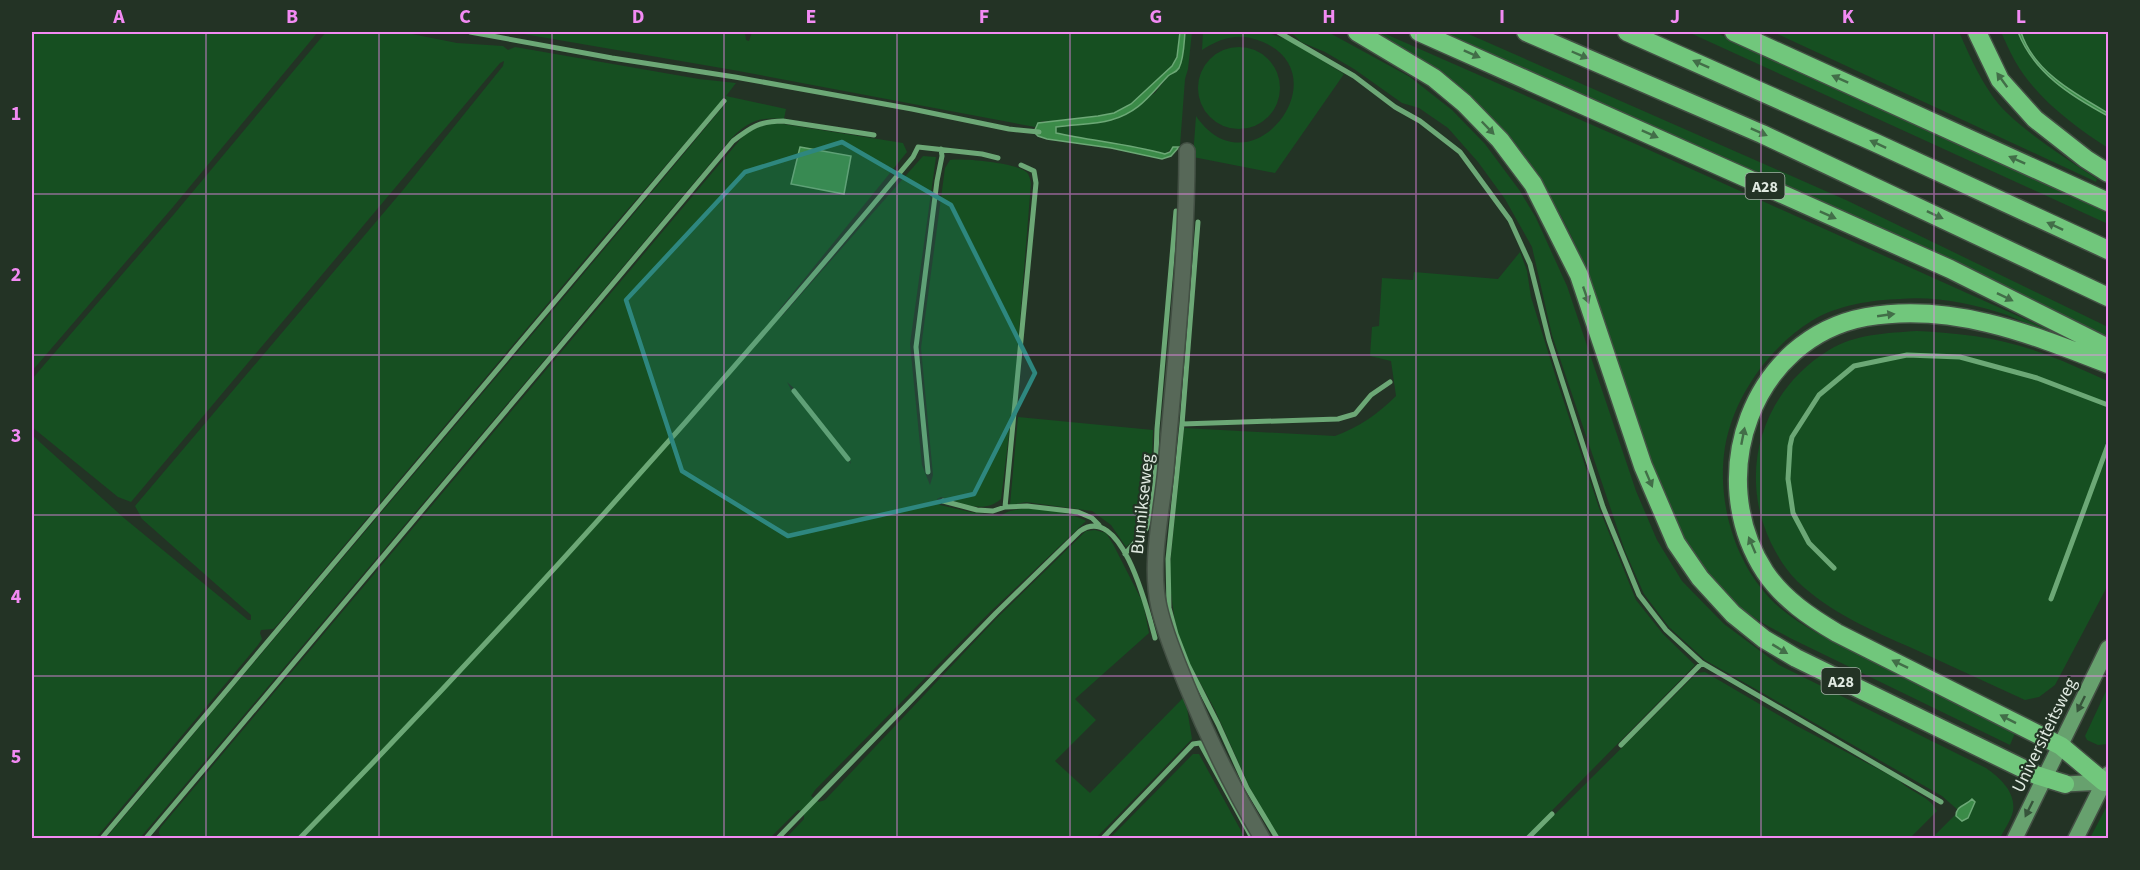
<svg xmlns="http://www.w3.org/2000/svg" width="2140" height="870" font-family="'Source Sans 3',sans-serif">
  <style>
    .green { fill: #164f21; fill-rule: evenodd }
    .water { fill: #3b8b48; stroke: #6ca876; stroke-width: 1.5 }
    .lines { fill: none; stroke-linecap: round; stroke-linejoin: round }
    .stream { stroke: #6ca876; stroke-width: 5 }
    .minor-casing { stroke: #435044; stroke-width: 18 }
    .major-casing { stroke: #435044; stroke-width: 18 }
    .highway-casing { stroke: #435044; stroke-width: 21 }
    .minor { stroke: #576858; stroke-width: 15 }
    .major { stroke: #67a16e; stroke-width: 15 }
    .highway { stroke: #71c77c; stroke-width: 18 }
    .oneway { fill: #426e48 }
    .oneway2 { fill: #37543b }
    .marked { fill: #2e877f; fill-opacity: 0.2; stroke: #2e877f; stroke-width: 4.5; stroke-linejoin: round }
    .grid { fill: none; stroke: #f28af3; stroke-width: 1.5; stroke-opacity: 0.55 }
    .labels { text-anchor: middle; stroke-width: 4.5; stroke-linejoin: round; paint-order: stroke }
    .shield { fill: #233325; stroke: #a7b3a9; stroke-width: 1.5 }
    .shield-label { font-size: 16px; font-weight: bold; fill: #e0eae1 }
    .street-label { font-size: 18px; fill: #e0eae1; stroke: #233325 }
    .neatline { fill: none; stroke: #f28af3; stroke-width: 2 }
    .grid-label { font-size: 20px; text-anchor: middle; font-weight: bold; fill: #f28af3 }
  </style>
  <rect width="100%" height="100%" fill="#233325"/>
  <path class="green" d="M32,32H318L173,207L32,371Z
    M326,32H402L457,43L503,46L508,50L515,47L699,79L736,83L726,96L786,109L784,119C758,117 748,121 730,140L140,838H106C312,592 522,350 726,103V98H724L602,239L278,624L273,629L261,630L260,633L262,639L258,645L96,838H32V435L124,518L248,620H251V615L142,519L135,506L403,190L503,66L504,61L500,63L131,502L118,497L32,427V379L175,213Z
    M512,32H745L746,40L749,41L752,32H1180L1177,57L1172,66L1131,104L1114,113L1098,116L1056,122L1043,121L1038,123L1035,127L733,70Z
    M1185,32H1192L1188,69L1185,79L1180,146L1173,147L1165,154C1129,144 1092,142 1055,133L1056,127L1108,121L1155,93L1169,75L1175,72L1179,67Z
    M1203,32H1266L1291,41L1344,74L1275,173L1193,157L1196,116C1250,195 1342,76 1263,42C1240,32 1222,37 1202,50Z
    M1287,32H1328L1410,77L1452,110L1485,144L1520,191L1536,218L1567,286L1636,491L1657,540L1682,581L1724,624L1779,665L1986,768C2000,778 2016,792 2013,811C2011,820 2004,830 2000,838H1932L1959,811L1942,796L1705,660L1669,627L1644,594L1625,551L1552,335L1532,247L1505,199L1478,162L1448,128L1419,108L1402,103L1354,69L1325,52L1301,42L1294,35Z
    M1375,32H1381L1647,149L2049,330C2036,330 2020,320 2007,315C1973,304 1936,296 1900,299C1872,300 1838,305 1813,320C1769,347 1734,396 1725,447C1716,503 1736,570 1780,608C1802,627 1831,640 1858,654C1910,681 1962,707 2015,733L2010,745L1790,638C1780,632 1768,627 1758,620C1733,604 1709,577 1691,553C1678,534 1671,512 1662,491C1632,420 1616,343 1587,272C1545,166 1476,84 1375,32Z
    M1437,32H1464L1846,200L2108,327V337L1719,156Z
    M1688,32H1715L2108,213V224Z
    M1773,32H1959C1971,59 1985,91 2006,112C2033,138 2066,158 2097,179L2096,182L2090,179Z
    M2001,32H2018C2033,70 2073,97 2108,116V148C2074,126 2036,98 2015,61C2010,52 2005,41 2001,32Z
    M2021,32H2108V113C2075,94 2033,71 2021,32Z
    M1198 88a41 41 0 1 1 82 0a41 41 0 1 1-82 0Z
    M771,124H783L903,143L907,152L779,310L776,320L783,315L923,156L936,157L910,344L922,465L930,485L933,475L921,348L945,168L950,160C964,158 1014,163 1025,171C1029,173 1030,179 1031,183L1014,393L1001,499C983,515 961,502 941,497L937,499L940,505L970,512L1001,516C1016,502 1069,511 1086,521L989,613L815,790L811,796L819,802L825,800L996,619L1086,531L1095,530L1106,533L1113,544L1143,603L1149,633L1075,699L1096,720L1055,761L1090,793L1185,696L1192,739L1096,838H786L804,819V812L798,810L770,838H163C158,835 158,832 161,827L744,135L758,127ZM787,382L796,390L849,457L851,464L793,393Z
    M1520,252L1527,271L1531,297L1557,381L1599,508L1636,600L1663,634L1695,665L1525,838H1279L1250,788L1215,710L1190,664L1176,630L1171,593L1170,565L1184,428L1335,436C1359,427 1378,414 1396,396L1391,361L1370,356L1372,327L1379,326L1382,278L1413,280L1414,272L1498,279Z
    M1917,331C1957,333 1997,337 2036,351C2060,359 2085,371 2108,381V585L2055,685L2039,697L2025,700C1988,683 1951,666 1914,649C1873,631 1829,612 1797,581C1786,570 1778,557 1771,543C1737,472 1762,391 1829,350C1855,334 1887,333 1917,331Z
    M1018,417L1153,430C1151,467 1156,522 1126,547L1111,525L1092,511L1026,502L1010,505Z
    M1705,672L1797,726L1899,780C1910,793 1929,795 1937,811L1910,838H1531L1697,673Z
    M2108,687V744L2098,745L2087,740L2085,736Z
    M1193,754H1199L1245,838H1110Z
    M2108,804V838H2090Z"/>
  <path class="water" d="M1180,32H1185C1184,43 1184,58 1179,68C1176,73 1171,73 1168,76C1149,96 1139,112 1111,120C1093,125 1073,124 1056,127V133C1092,141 1129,144 1165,154L1170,152L1173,147H1179L1171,156L1162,159L1111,148L1047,139L1038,136L1034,132L1038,123L1098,116L1114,113L1131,104L1172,66L1177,57Z
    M2018,32H2021C2033,71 2075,94 2108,113V116C2071,96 2034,73 2018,32Z
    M800,147L851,156L844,194L791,184Z
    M1972,799L1975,802L1968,818L1962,821L1956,816C1956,805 1966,806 1972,799Z"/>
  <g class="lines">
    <path class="stream" d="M470,32L612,58L735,77L912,109L1009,129L1039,132
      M1278,32L1354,76L1395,107L1420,121L1460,152L1510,220L1530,264L1549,340L1603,507L1639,595L1666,630L1702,663L1941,802
      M1198,222L1182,424L1338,419L1355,414L1371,395L1390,382
      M794,391L848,459
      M1182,424L1168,559L1169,608L1176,634L1188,665L1218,724L1247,788L1277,838
      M928,472L916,347L937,181L942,156L941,149
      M943,501L977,510L993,511L1005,507L1027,506L1078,512L1092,518L1099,525
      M1005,507L1036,183L1034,171L1021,165
      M1125,554L1146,529L1150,516L1155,485L1157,429L1176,211
      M1834,568L1809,543L1793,513L1788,479L1790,446L1792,437L1819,395L1854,366L1907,355L1960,357L2037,378L2108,405
      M2051,599L2108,445
      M1621,745L1702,663
      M102,838L724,101
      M146,838L733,141C751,127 760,121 783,121L874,135
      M300,838C513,620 717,392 913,157L918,147L982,154L998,158
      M778,838L996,613L1080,531C1122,502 1148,612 1155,638
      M1103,838L1193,744L1200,743L1252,838
      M1528,838L1552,814"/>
    <g class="minor-casing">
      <path id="minor" d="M1187,151C1187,257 1175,363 1166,468C1162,513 1149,563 1159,607C1165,634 1176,659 1186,684C1208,738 1233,789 1262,838"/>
    </g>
    <g class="major-casing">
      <path id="major" d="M2065,784L2104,782
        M2015,838L2108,648
        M2076,838L2108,774"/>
    </g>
    <g class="highway-casing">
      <path id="highway" d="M1357,32L1434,78L1464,103L1500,140L1533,184L1579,275L1643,466L1676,543L1700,578L1733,614L1764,639L1796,658L2036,775L2065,784
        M1419,32L1950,269L2108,348
        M1526,32L1762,134L2108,297
        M1627,32L1876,143L2108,250
        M1734,32L2108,202
        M1977,32L2000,80L2035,119L2086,159L2108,173
        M2104,782L2061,746L1837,633C1810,617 1783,599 1765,572C1703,477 1752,338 1866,317C1952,302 2031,334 2108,364"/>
    </g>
    <use href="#minor" class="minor"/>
    <use href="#major" class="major"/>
    <use href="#highway" class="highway"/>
  </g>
  <defs><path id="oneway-solid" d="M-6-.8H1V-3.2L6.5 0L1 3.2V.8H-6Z" transform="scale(1.5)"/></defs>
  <g class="oneway">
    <use href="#oneway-solid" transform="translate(1472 54) rotate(24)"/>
    <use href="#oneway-solid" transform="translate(1580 55) rotate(23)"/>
    <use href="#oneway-solid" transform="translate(1701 64) rotate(-156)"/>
    <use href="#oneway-solid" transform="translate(1840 79) rotate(-156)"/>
    <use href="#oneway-solid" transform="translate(2002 80) rotate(-126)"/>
    <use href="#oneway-solid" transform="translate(1488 128) rotate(46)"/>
    <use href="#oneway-solid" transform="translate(1759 132) rotate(24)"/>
    <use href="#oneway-solid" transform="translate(1650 134) rotate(24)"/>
    <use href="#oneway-solid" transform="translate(1878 144) rotate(-155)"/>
    <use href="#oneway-solid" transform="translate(2017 160) rotate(-156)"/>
    <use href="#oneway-solid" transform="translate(1828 215) rotate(24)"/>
    <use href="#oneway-solid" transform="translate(1935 215) rotate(25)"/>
    <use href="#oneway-solid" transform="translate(2055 226) rotate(-155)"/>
    <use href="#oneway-solid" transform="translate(1586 295) rotate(71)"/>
    <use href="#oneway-solid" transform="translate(2005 297) rotate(26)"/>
    <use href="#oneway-solid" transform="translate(1886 315) rotate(-8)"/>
    <use href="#oneway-solid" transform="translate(1743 436) rotate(-79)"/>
    <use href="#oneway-solid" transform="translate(1649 479) rotate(67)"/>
    <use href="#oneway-solid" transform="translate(1752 545) rotate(-113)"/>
    <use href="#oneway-solid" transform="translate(1780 649) rotate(31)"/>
    <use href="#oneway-solid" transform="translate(1900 664) rotate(-154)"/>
    <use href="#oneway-solid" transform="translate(2008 719) rotate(-153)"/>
  </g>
  <g class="oneway2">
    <use href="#oneway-solid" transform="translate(2081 704) rotate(116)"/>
    <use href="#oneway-solid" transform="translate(2029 809) rotate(116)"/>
  </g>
  <path class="marked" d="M842,142L951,205L1035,373L974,494L788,536L682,471L626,300L745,172Z"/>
  <path class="grid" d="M206,32V838M379,32V838M552,32V838M724,32V838M897,32V838M1070,32V838M1243,32V838M1416,32V838M1588,32V838M1761,32V838M1934,32V838M32,194H2108M32,355H2108M32,515H2108M32,676H2108"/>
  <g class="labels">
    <g class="shield">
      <rect x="1745.5" y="173" width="39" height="26" rx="4.5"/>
      <rect x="1821.5" y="668" width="39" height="26" rx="4.5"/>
    </g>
    <g class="shield-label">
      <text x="1765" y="192">A28</text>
      <text x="1841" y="687">A28</text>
    </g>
    <g class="street-label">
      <text transform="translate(1142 504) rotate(-84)" y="6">Bunnikseweg</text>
      <text transform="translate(2044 735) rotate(-64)" y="6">Universiteitsweg</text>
    </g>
  </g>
  <rect width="2140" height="870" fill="none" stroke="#233325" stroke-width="66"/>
  <rect x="33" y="33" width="2074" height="804" class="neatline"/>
  <g class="grid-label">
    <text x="119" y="23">A</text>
    <text x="292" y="23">B</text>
    <text x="465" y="23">C</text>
    <text x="638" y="23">D</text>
    <text x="811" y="23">E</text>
    <text x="984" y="23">F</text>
    <text x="1156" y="23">G</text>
    <text x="1329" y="23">H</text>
    <text x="1502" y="23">I</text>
    <text x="1675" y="23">J</text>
    <text x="1848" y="23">K</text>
    <text x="2021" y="23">L</text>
    <text x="16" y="120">1</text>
    <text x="16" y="281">2</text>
    <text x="16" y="442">3</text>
    <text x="16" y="603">4</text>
    <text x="16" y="763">5</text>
  </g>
</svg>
